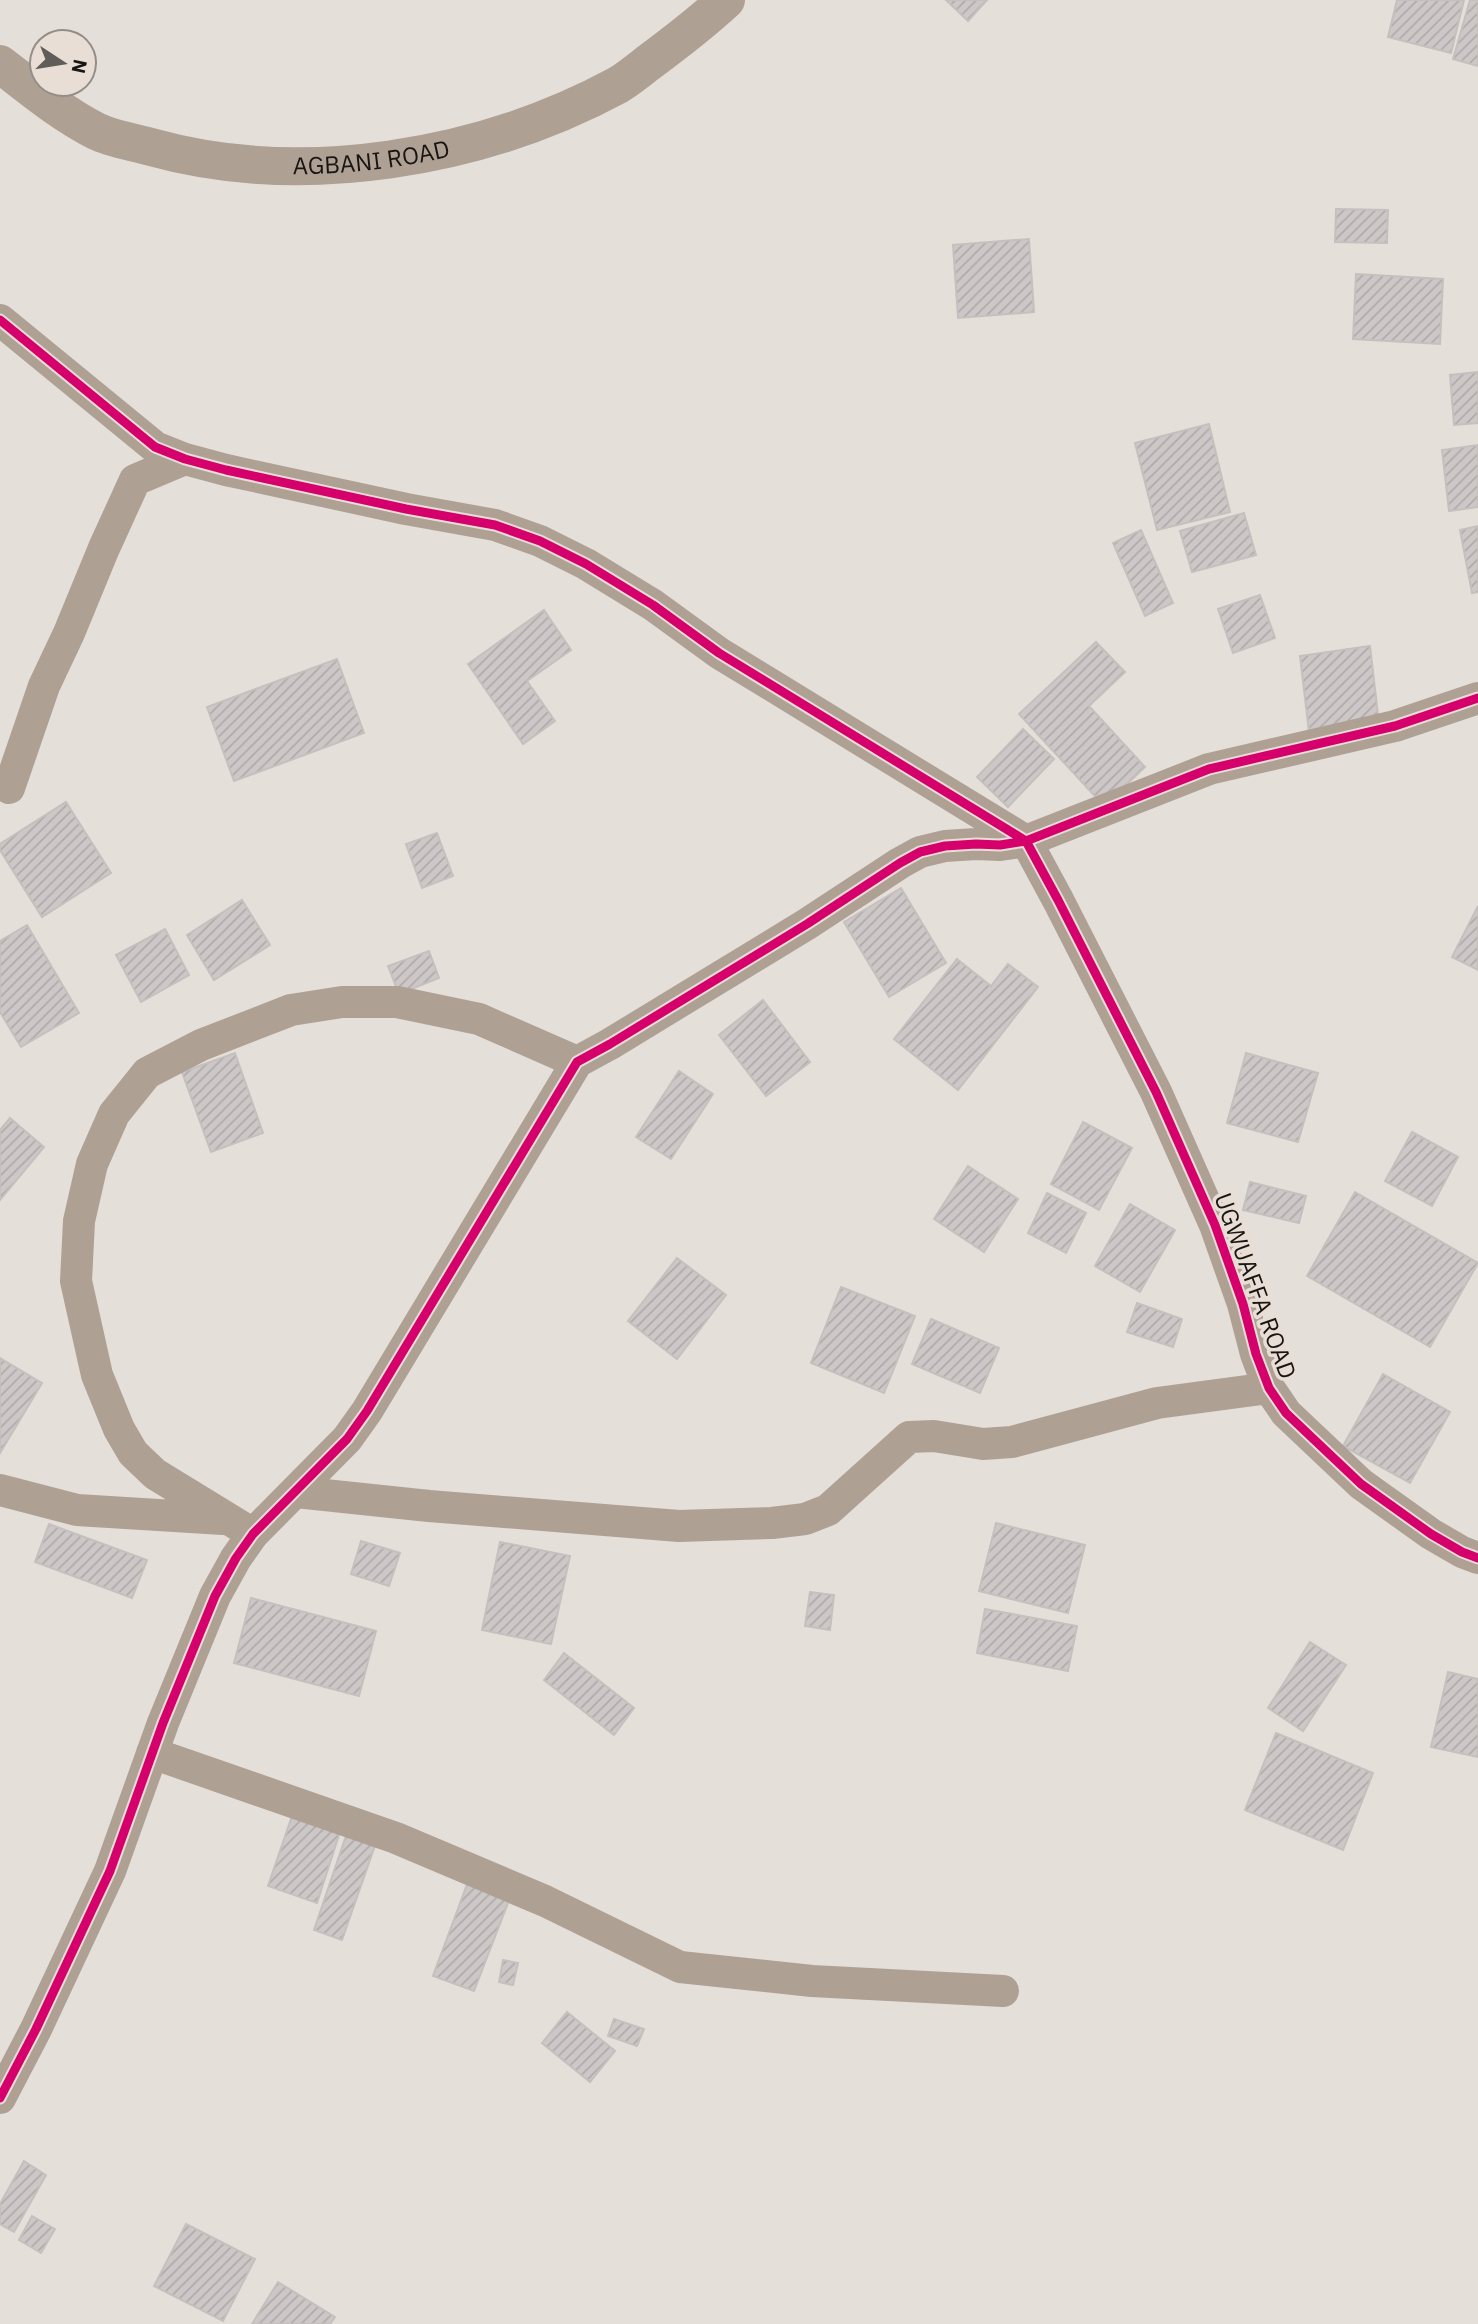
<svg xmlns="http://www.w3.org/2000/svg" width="1478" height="2324" font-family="'IBM Plex Sans',sans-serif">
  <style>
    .building { fill: url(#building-hatch); stroke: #c5c0be; stroke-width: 2 }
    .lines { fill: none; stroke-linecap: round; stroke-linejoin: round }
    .street { stroke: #afa094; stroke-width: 32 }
    .primary { stroke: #afa094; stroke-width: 38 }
    .cycleway-casing { stroke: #e9ded6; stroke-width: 13 }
    .cycleway { stroke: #d6006c; stroke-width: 9 }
    .labels { text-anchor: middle; stroke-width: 7; stroke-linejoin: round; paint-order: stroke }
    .street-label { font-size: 24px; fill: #181512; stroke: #e9ded6 }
  </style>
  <defs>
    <pattern id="building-hatch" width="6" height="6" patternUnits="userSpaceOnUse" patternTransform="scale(1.75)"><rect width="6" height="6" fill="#cdc8c7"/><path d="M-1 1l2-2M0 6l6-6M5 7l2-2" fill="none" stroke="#afabaa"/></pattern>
  </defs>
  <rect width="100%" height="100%" fill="#e5dfda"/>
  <path class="building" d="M946,0H987L968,21Z
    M1397,0H1464L1451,53L1388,37Z
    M1470,0H1478V66L1453,59Z
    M1336,209L1388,210L1387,243L1335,242Z
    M1029,239L1034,312L958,318L953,245Z
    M1356,274L1443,279L1440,344L1353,339Z
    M1478,372V423L1454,425L1450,375Z
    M1209,424L1230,512L1157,530L1135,443Z
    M1478,445V507L1449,511L1442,450Z
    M1244,513L1256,555L1192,572L1180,531Z
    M1478,526V592L1472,593L1460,530Z
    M1141,530L1173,603L1145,616L1113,543Z
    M1260,595L1275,638L1233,653L1218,609Z
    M544,610L571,650L527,681L555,721L523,744L468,664Z
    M1096,642L1125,672L1089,706L1145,767L1104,806L1019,714Z
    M1370,646L1379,723L1309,732L1300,656Z
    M337,659L364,733L234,781L207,707Z
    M1023,729L1054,759L1008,807L977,777Z
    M66,802L111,873L42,917L0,850V844Z
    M437,833L453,876L422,888L406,844Z
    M901,888L946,963L889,997L844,922Z
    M242,900L270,945L214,980L187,935Z
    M1478,906V970L1452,957Z
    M27,925L79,1013L21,1047L0,1012V941Z
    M165,929L189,975L141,1002L116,955Z
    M429,951L439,978L399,994L388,966Z
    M957,959L991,986L1008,964L1038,987L958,1090L894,1039Z
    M763,1000L810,1062L766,1096L719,1035Z
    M235,1053L263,1133L211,1152L182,1072Z
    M1246,1053L1318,1073L1298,1142L1227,1123Z
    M679,1071L713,1094L671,1159L636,1137Z
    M10,1118L44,1147L0,1200V1130Z
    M1083,1122L1132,1148L1099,1210L1051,1184Z
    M1412,1132L1458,1157L1432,1206L1385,1181Z
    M968,1166L1018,1199L984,1252L934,1219Z
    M1250,1182L1306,1196L1299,1223L1243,1210Z
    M1355,1192L1478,1263L1430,1347L1307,1276Z
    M1047,1193L1086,1213L1066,1253L1028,1233Z
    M1130,1204L1175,1230L1140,1292L1095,1266Z
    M677,1258L726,1295L677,1359L628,1321Z
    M841,1287L915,1316L884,1393L811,1363Z
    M1137,1303L1182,1319L1173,1347L1127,1332Z
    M931,1319L999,1348L980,1393L912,1364Z
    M0,1358L42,1383L0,1453Z
    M1383,1374L1450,1412L1410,1483L1343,1446Z
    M996,1523L1085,1545L1068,1613L979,1591Z
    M49,1524L147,1560L132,1598L35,1562Z
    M361,1541L400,1553L389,1586L351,1574Z
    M500,1542L570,1556L551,1644L482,1630Z
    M810,1592L834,1595L830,1630L805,1626Z
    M251,1598L376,1631L359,1696L234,1663Z
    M985,1609L1077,1626L1068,1671L977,1653Z
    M1310,1642L1346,1665L1303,1731L1268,1708Z
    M564,1653L634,1708L614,1735L544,1680Z
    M1448,1672L1478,1679V1757L1431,1747Z
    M1276,1733L1373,1773L1343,1850L1245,1810Z
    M292,1816L340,1832L317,1903L268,1886Z
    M350,1824L379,1834L342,1940L314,1930Z
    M469,1879L511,1895L474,1991L433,1976Z
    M503,1960L518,1963L513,1985L499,1982Z
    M567,2012L615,2051L590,2082L542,2043Z
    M614,2019L644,2029L637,2046L608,2036Z
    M24,2161L46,2175L14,2232L0,2224V2204Z
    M32,2216L55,2229L41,2253L19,2240Z
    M186,2224L255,2259L223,2321L154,2286Z
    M278,2282L335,2317L330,2324H252Z"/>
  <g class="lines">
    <path class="street" d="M0,320L155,447L185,459L226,470L406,509L495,525L540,541L586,564L653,605L719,653L1026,841L1058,900L1156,1092L1215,1225L1243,1304L1256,1354L1269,1388L1286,1413L1361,1484L1431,1534L1462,1552L1478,1558
      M9,788L44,686L69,633L104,548L135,480L185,459
      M0,1490L77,1510L223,1519
      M296,1492L429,1506L679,1526L772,1523L805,1519L828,1510L909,1437L934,1436L983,1444L1012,1442L1157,1403L1269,1388
      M253,1534L155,1474L133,1453L119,1429L97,1375L76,1281L79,1221L92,1164L114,1114L147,1073L201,1045L291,1010L342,1002H397L479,1019L577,1062
      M152,1753L396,1838L545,1901L680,1967L812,1981L1003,1991
      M0,2098L36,2029L110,1871L163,1723L215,1596L236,1558L253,1534L347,1439L367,1411L577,1062L610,1044L807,924L900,863L920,852L945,846L976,844L1000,845L1026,841L1209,769L1395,726L1478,698"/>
    <path class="primary" id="s1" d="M0,64C30,87 62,114 96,131C112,139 134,142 151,147C302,189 481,159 618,85C628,79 638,71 648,63C675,43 701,23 726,0"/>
    <g class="cycleway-casing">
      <path id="cycleway" d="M0,320L155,447L185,459L226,470L406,509L495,525L540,541L586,564L653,605L719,653L1026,841L1058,900L1156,1092L1215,1225L1243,1304L1256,1354L1269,1388L1286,1413L1361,1484L1431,1534L1462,1552L1478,1558
        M0,2098L36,2029L110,1871L163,1723L215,1596L236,1558L253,1534L347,1439L367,1411L577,1062L610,1044L807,924L900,863L920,852L945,846L976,844L1000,845L1026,841L1209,769L1395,726L1478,698"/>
    </g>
    <use href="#cycleway" class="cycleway"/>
  </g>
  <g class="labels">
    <g class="street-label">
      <text dy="8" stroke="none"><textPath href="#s1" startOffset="397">AGBANI ROAD</textPath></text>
      <text transform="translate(1255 1286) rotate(70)" y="8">UGWUAFFA ROAD</text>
    </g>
  </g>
  <g transform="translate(63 63) rotate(102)"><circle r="33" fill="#e9ded6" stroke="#958e88" stroke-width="2"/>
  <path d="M0-5L12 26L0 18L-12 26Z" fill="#605c58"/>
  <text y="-10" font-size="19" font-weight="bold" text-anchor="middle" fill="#181512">N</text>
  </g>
</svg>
